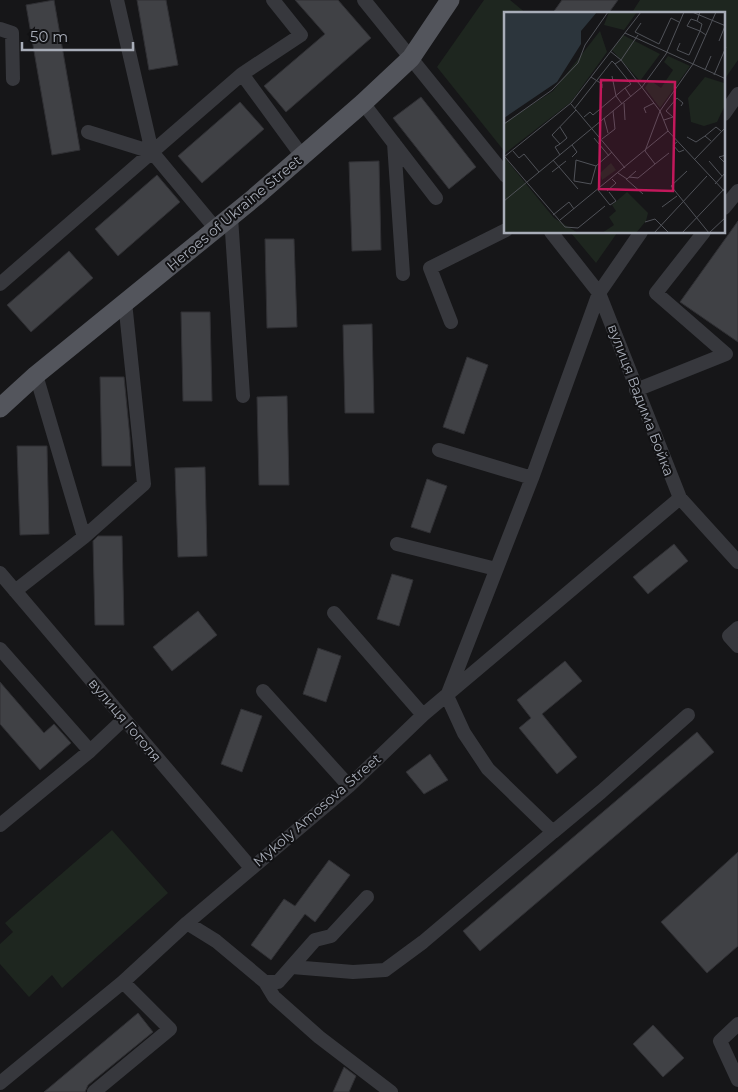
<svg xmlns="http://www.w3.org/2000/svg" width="738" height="1092" font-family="Montserrat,sans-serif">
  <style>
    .green { fill: #1e261f }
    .building { fill: #404145; stroke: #303034 }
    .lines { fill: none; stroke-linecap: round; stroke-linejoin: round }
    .minor { stroke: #37383d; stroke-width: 14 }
    .major { stroke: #53555c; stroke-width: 19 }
    .labels { text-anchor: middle; stroke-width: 4; stroke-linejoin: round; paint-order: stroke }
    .street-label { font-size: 14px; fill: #a8adb8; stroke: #111113 }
    .inset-road { fill: none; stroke: #505258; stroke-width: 1 }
    .view { fill: #c2185b; fill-opacity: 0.15; stroke: #c2185b; stroke-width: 2.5 }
    .inset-edge { fill: none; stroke: #a8adb8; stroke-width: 2.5 }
  </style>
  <rect width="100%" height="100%" fill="#161618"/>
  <path class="green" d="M484,0H510L527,14H506L505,152L437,67Z
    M640,0H738V60L724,80V14H631Z
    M571,233H617L596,263Z
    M112,830L168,893L62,988L52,975L29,997L0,964V944L13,932L5,923Z"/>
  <path class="building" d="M54,0L80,150L52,155L26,5Z
    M137,0H166L178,65L149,70Z
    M295,0H338L371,38L286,112L264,86L325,34Z
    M562,0H618L608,14H552Z
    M421,97L476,167L449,189L393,118Z
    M240,102L264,129L202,183L178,156Z
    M379,161L381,250L352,251L349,162Z
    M157,175L180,202L118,256L95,229Z
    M738,221V342L680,302Z
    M265,239H294L297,327L267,328Z
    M69,251L93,278L31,332L7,305Z
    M181,312H210L212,401H183Z
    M372,324L374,413H345L343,325Z
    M467,357L488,365L464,434L443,427Z
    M100,377H124L130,438L131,466H102Z
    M287,396L289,485H259L257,397Z
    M17,446H47L49,534L20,535Z
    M205,467L207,556L178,557L175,468Z
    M427,479L447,486L430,533L411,527Z
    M98,536H122L124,625H95L93,541Z
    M674,544L688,561L648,594L633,577Z
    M392,574L413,580L399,626L377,619Z
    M198,611L217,635L172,671L153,647Z
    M318,648L341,656L326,702L303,694Z
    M565,661L582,681L542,714L577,757L557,774L519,728L531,718L517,700Z
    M0,682L44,733L54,724L71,743L40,770L0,724Z
    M241,709L262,716L242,772L221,764Z
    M697,732L714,752L480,951L463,931Z
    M430,754L448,780L424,794L406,772Z
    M738,852V946L707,973L661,922Z
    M329,860L350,875L315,922L305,914L271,960L251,945L284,899L295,906Z
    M138,1013L153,1032L88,1085L85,1092H44Z
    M653,1025L684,1058L663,1077L633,1044Z
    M344,1067L356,1076L349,1092H333Z"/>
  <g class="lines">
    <path class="minor" d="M117,0L152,152L216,229
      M273,0L301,35L242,74L302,156
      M364,0L506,176
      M0,29L12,33L13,79
      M363,103L436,198
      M724,114L738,94
      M88,132L152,152
      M394,143L403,274
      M724,208L738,191
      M231,217L243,396
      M551,232L599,293L680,498L738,562
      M641,232L599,293L532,478L447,696L464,733L488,769L553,832L601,792L688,715
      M0,284L242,74
      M451,322L430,268L506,230
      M36,375L84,537
      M636,390L726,354L656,293L704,232
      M439,450L532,478
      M397,544L496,569
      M0,573L251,868
      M15,591L84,537L144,484L125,302
      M334,613L423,715
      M738,628L729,636L738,646
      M0,649L90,751
      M263,691L349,786
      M0,825L90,751L124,719
      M187,923L216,941L265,982H278L315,940L331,936L367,897
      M292,967L353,972L385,970L423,942L553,832
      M265,982L274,997L319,1037L391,1092
      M738,1024L720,1041L738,1080
      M0,1083L123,982L187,923L349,786L423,715L680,498
      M94,1092L170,1029L123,982"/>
    <path class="major" d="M0,408L36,375L255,197L363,103L411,58L450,0"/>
  </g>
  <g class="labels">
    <g class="street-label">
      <text transform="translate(234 213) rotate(-40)" y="5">Heroes of Ukraine Street</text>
      <text transform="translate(641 400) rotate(69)" y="5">вулиця Вадима Бойка</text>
      <text transform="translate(125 720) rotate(50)" y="5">вулиця Гоголя</text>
      <text transform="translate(317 810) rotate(-41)" y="5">Mykoly Amosova Street</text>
    </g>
  </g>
  <g transform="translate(504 12)">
    <rect width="221" height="221" fill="#161618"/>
    <path d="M105,0H133L120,18L100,13ZM96,19L103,40L67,90L0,142V111L49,79ZM119,23L156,42L136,69L108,38ZM164,44L186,54L156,96L141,76L146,68L157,76L169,58L160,50ZM201,65L220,71L222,91L213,110L200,114L187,110L184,86ZM1,146L50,206L74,221H0ZM107,151L112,158L98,168L96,161ZM123,180L144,201L142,209L132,221H98L110,213L105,205L112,199L108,193Z" fill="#1e261f"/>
    <path d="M0,0H93L77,19V32L53,70L0,106Z" fill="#2c353c"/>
    <path class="inset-road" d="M188,0L222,14M193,9L198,12L196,19L183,14L187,7L193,9L196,0M137,11L131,20L155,32L167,6L175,10M121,21L222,67M215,29L221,14M176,31L173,38L185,43L196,19L202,23M106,39L117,48L156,99L164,119L222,181M111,52L127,72L121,76L127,85M201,58L207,44M210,63L222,35M108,64L112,84L118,92M87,65L98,72V76M120,91L121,108M67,92L121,156M71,96L108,49L111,52L117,48L134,23M142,101L140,96L150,91M80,105L86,100L89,103L121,76M100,106L104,121M160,108L169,105L162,99L173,86L179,91L177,94M0,112L48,78L74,51L81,33L104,0M56,115L63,126L56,132M201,124L212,115L217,119M183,125L192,130L201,124L207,129M90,126L105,144M98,127L111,117L109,99M173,130L169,133L175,140L180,138M9,139L15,146L20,142L35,160M165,141L151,152L141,139L156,99L189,52L212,0M56,143L51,135L56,132L48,123L72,98M222,143L215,145L222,152M0,145L67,91L137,0M1,145L61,215L74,216L101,194M68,145L73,140L68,133M49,148L74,177M190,148L222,115M205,149L218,164M92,154L72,148L70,169L87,172L92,154L108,140M183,159L167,174L205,221M48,160L62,149M114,161L123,167L132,159M125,165L134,166L151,152M122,167L139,182M211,172L222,160M94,178L106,193L112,189L105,180M103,179L112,171L108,167M0,189L138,75L162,42L180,0M158,195L173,184M49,203L65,190L70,197M56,208L164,119M141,210L151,207L165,221M150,221L203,164M178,221L222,175M205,221L222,205"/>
    <path class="view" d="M97,68L171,70L169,179L95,177Z"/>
    <rect width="221" height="221" class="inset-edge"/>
  </g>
  <path d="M22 42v8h111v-8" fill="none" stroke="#a8adb8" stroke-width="2.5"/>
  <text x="30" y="42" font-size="15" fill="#a8adb8" stroke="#111113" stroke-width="4" paint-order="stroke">50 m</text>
</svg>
